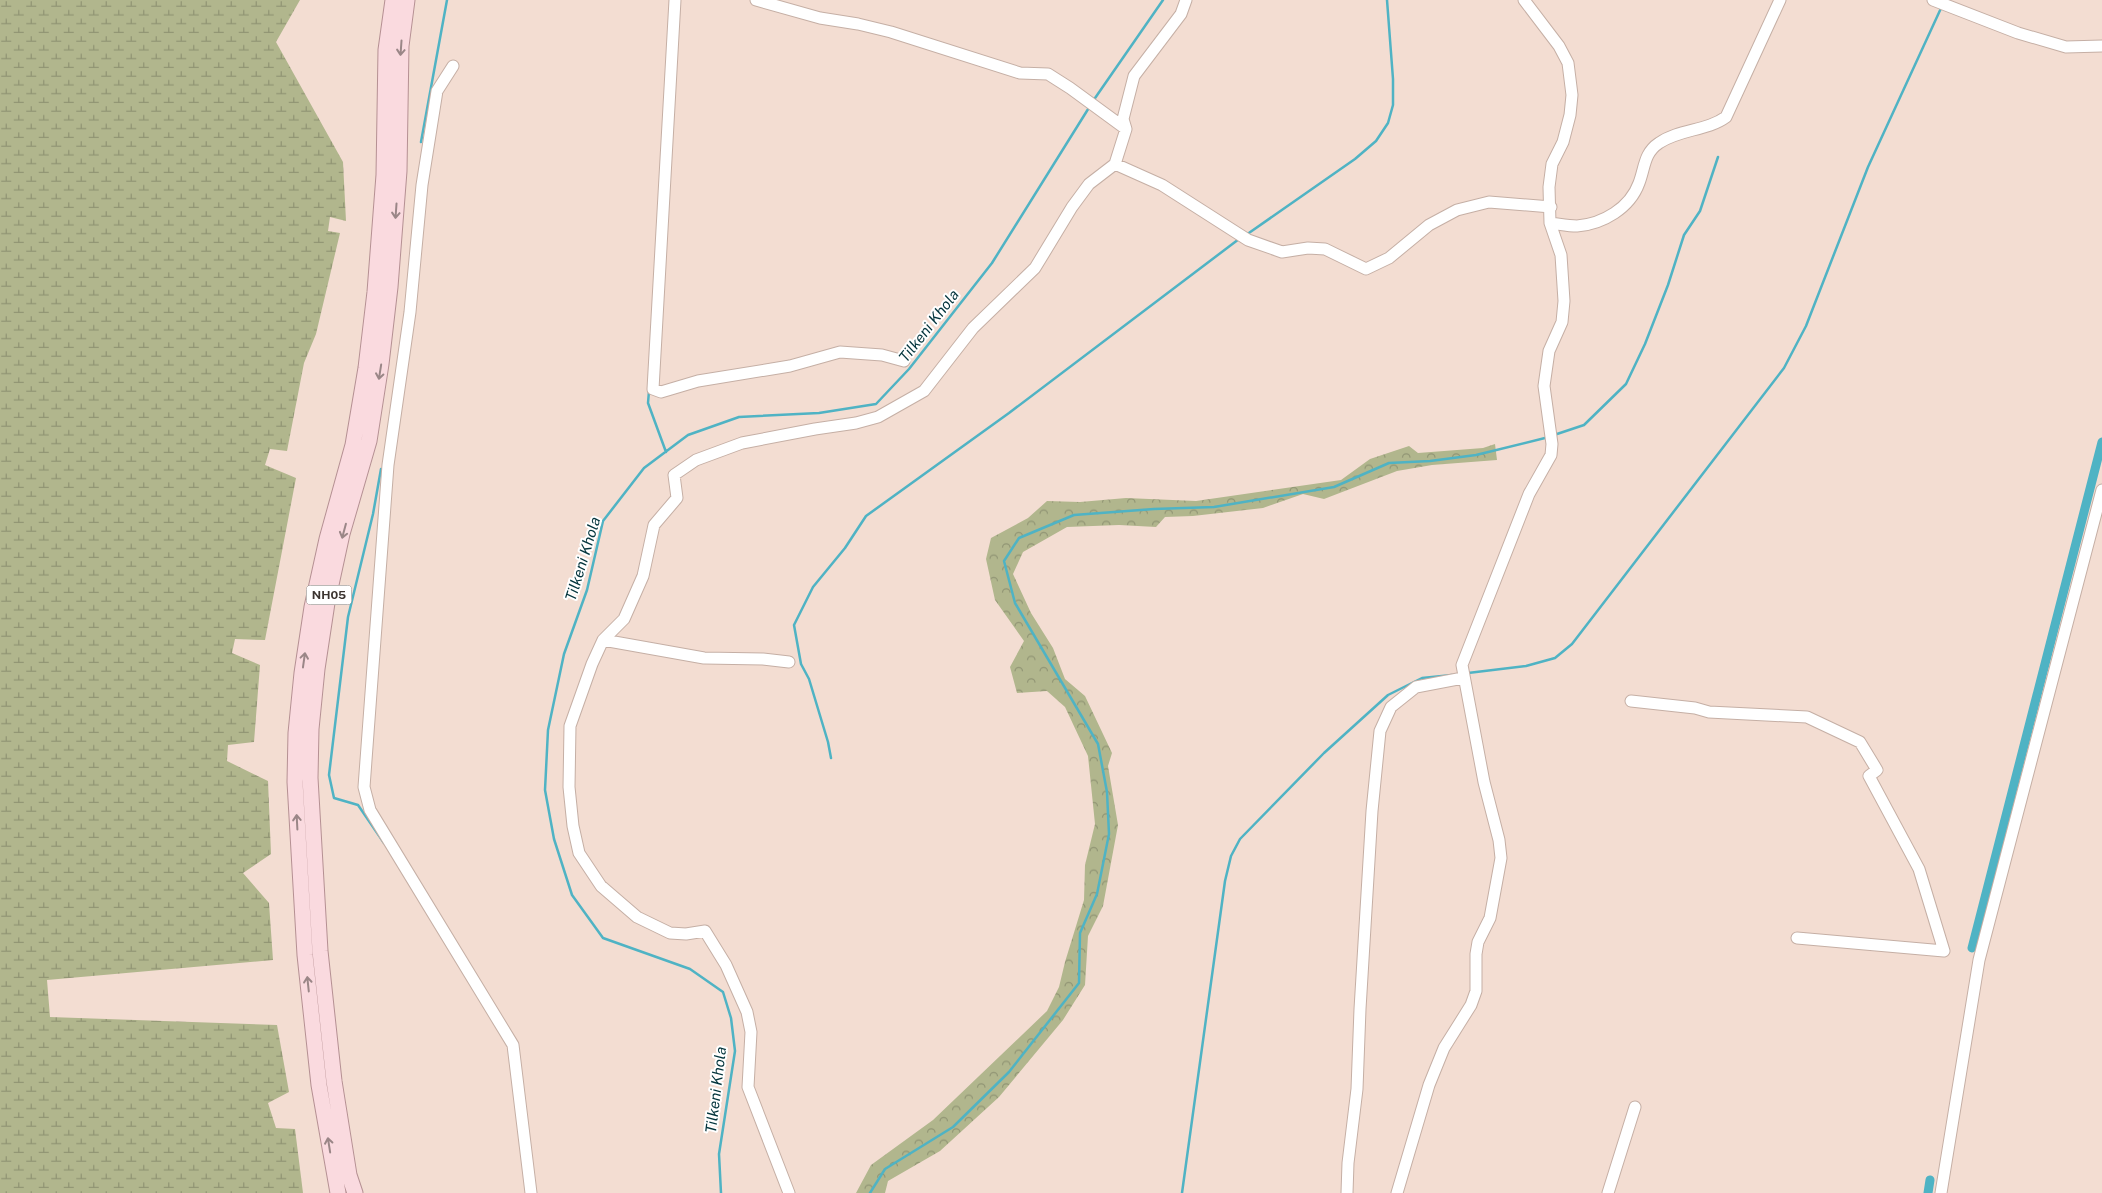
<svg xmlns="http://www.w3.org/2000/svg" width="2102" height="1193" font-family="'Public Sans',sans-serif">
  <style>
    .forest { fill: url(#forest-crowns) }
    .wetland { fill: url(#wetland-marsh) }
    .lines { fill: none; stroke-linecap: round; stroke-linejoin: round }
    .stream { stroke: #4fb3c4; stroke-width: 2.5 }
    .canal { stroke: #4fb3c4; stroke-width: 9 }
    .minor-casing { stroke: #c5afa5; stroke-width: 13 }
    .major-casing { stroke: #b59093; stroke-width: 17 }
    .minor { stroke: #fff; stroke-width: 11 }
    .major { stroke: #fadadf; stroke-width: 15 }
    .oneway { stroke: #9a8687 }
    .labels { text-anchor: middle; stroke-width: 4; stroke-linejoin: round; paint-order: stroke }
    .shield { fill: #fff; stroke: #76706d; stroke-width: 1 }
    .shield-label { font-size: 12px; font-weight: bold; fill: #3b332f }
    .water-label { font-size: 15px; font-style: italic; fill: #03343c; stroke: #fff }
  </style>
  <defs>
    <pattern id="forest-crowns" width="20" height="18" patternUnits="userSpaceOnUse" patternTransform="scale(1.25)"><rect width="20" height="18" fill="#b1b68d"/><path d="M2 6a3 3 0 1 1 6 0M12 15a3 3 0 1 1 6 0" fill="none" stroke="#919574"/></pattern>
    <pattern id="wetland-marsh" width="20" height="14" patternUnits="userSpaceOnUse" patternTransform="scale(1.25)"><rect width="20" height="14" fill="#b1b68d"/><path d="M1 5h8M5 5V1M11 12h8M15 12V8" fill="none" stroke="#919574"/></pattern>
  </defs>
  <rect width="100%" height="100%" fill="#f3ddd2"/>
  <path class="forest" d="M1495,444L1497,460L1432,465L1397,471L1324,499L1303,494L1263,508L1193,516L1165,517L1156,527L1119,525L1067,527L1023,552L1013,574L1031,613L1053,648L1065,679L1085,696L1112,753L1108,766L1118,825L1103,906L1088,936L1085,985L1063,1020L999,1097L940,1151L888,1181L885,1193H856L871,1165L933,1120L1047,1011L1059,987L1065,962L1084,900L1085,865L1095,824L1088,756L1065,707L1047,691L1017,693L1010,667L1024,641L995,600L986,559L991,538L1028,518L1047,501L1080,502L1126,498L1196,501L1341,480L1370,459L1409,446L1418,453L1483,448Z"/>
  <path class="wetland" d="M0,0H300L276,42L343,162L346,221L330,217L328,231L340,233L316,334L304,363L287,451L270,449L265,465L296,478L265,640L235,639L232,653L260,665L254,742L228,745L227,761L268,781L271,854L243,873L269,903L273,960L47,980L50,1017L277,1025L289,1092L268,1103L276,1128L295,1129L303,1193H0Z"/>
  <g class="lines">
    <path class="stream" d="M1093,101L1163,0
      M421,142L447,0
      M1246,235L1355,159L1376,141L1388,123L1393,105V79L1387,0
      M649,391L648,403L666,452
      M1554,435L1584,425L1626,384L1645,344L1668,285L1684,235L1700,211L1718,157
      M381,469L373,514L348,617L329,775L334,798L358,805L384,843
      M1468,673L1526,666L1555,658L1572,644L1784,368L1806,326L1868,167L1942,6
      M831,758L828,742L809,679L801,664L794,625L813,587L845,548L866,516L1009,413L1239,239
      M721,1193L719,1154L735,1051L731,1018L723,992L690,969L603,938L572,895L554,839L545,790L548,730L564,654L587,590L603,521L644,468L688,435L739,417L819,413L876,404L909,369L992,263L1090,106
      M870,1193L885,1169L953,1127L1009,1072L1079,983L1080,933L1097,894L1109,834L1107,792L1098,744L1015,603L1004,561L1019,538L1074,515L1154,509L1214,507L1334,487L1389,463L1430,461L1476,455L1549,437
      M1182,1193L1225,881L1231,856L1240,839L1324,753L1388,695L1422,678L1452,675"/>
    <path class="canal" d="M1972,948L2102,442
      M1928,1193L1930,1180"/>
    <g class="minor-casing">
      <path id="minor" d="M675,0L653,389L661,392L698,381L790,366L840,352L882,355L904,361
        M756,0L820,18L858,24L891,32L1020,73L1048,74L1070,88L1126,129
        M1186,0L1181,14L1134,76L1123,119L1126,129L1115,164L1162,185L1248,240L1282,252L1308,248L1325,249L1366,269L1389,258L1429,225L1457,210L1489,202L1551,207
        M1933,0L2018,33L2066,47L2102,46
        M453,66L437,91L422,185L410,312L388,465L364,787L370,810L513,1045L531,1193
        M1550,223C1559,224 1568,226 1577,226C1603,224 1630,208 1639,183C1645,167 1644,153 1659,143C1679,129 1707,131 1726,117L1780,0
        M603,640L704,658L763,659L789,662
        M1631,701L1695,708L1709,712L1807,717L1860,742L1877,770L1869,776L1919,869L1944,951L1797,938
        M789,1193L748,1087L751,1032L747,1012L726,965L705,931L686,934L670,933L637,917L601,886L579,853L573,826L569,787L570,726L592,664L603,640L624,619L643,576L654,525L677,498L674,475L696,460L742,443L815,429L856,423L878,417L924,391L973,328L1035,268L1072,207L1089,184L1115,164
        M1347,1193L1348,1163L1357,1089L1360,1009L1372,811L1380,731L1391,707L1416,687L1463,678
        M1397,1193L1429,1085L1444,1048L1471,1005L1476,991V954L1478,942L1490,918L1501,858L1499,840L1484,782L1462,665L1529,494L1551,455L1552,444L1544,386L1549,351L1562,322L1564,301L1561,255L1550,223L1549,187L1552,164L1563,142L1570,115L1572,95L1568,63L1559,46L1524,0
        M1608,1193L1635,1107
        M1941,1193L1979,960L2102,490"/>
    </g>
    <g class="major-casing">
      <path id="major" d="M338,1193L319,1085L305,955L295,782L296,733L302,673L312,607L327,539L353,445L366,368L375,292L384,175L386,50L393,0
        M355,1193L349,1175L334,1081L320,951L310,778L311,729L317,669L327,603L342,534L369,441L381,364L390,287L399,171L401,46L407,0"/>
    </g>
    <use href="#minor" class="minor"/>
    <use href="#major" class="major"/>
  </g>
  <defs><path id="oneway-shaft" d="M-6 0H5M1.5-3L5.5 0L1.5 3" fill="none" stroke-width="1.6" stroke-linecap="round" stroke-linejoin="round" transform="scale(1.25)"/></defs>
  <g class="oneway">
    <use href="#oneway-shaft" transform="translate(401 48) rotate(94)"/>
    <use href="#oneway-shaft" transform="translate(396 211) rotate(94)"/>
    <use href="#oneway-shaft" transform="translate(380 372) rotate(99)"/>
    <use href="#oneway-shaft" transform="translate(344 531) rotate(105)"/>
    <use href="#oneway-shaft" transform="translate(304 660) rotate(-82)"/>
    <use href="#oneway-shaft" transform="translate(297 822) rotate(-93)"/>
    <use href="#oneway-shaft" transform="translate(308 984) rotate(-96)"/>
    <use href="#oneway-shaft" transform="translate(329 1145) rotate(-99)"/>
  </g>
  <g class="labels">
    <rect class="shield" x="306.5" y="585.5" width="45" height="19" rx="4"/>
    <g class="shield-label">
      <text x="329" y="599">NH05</text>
    </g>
    <g class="water-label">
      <text transform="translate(929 326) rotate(-52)" y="5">Tilkeni Khola</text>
      <text transform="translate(583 559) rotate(-73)" y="5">Tilkeni Khola</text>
      <text transform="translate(716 1090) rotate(-83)" y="5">Tilkeni Khola</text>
    </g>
  </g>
</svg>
